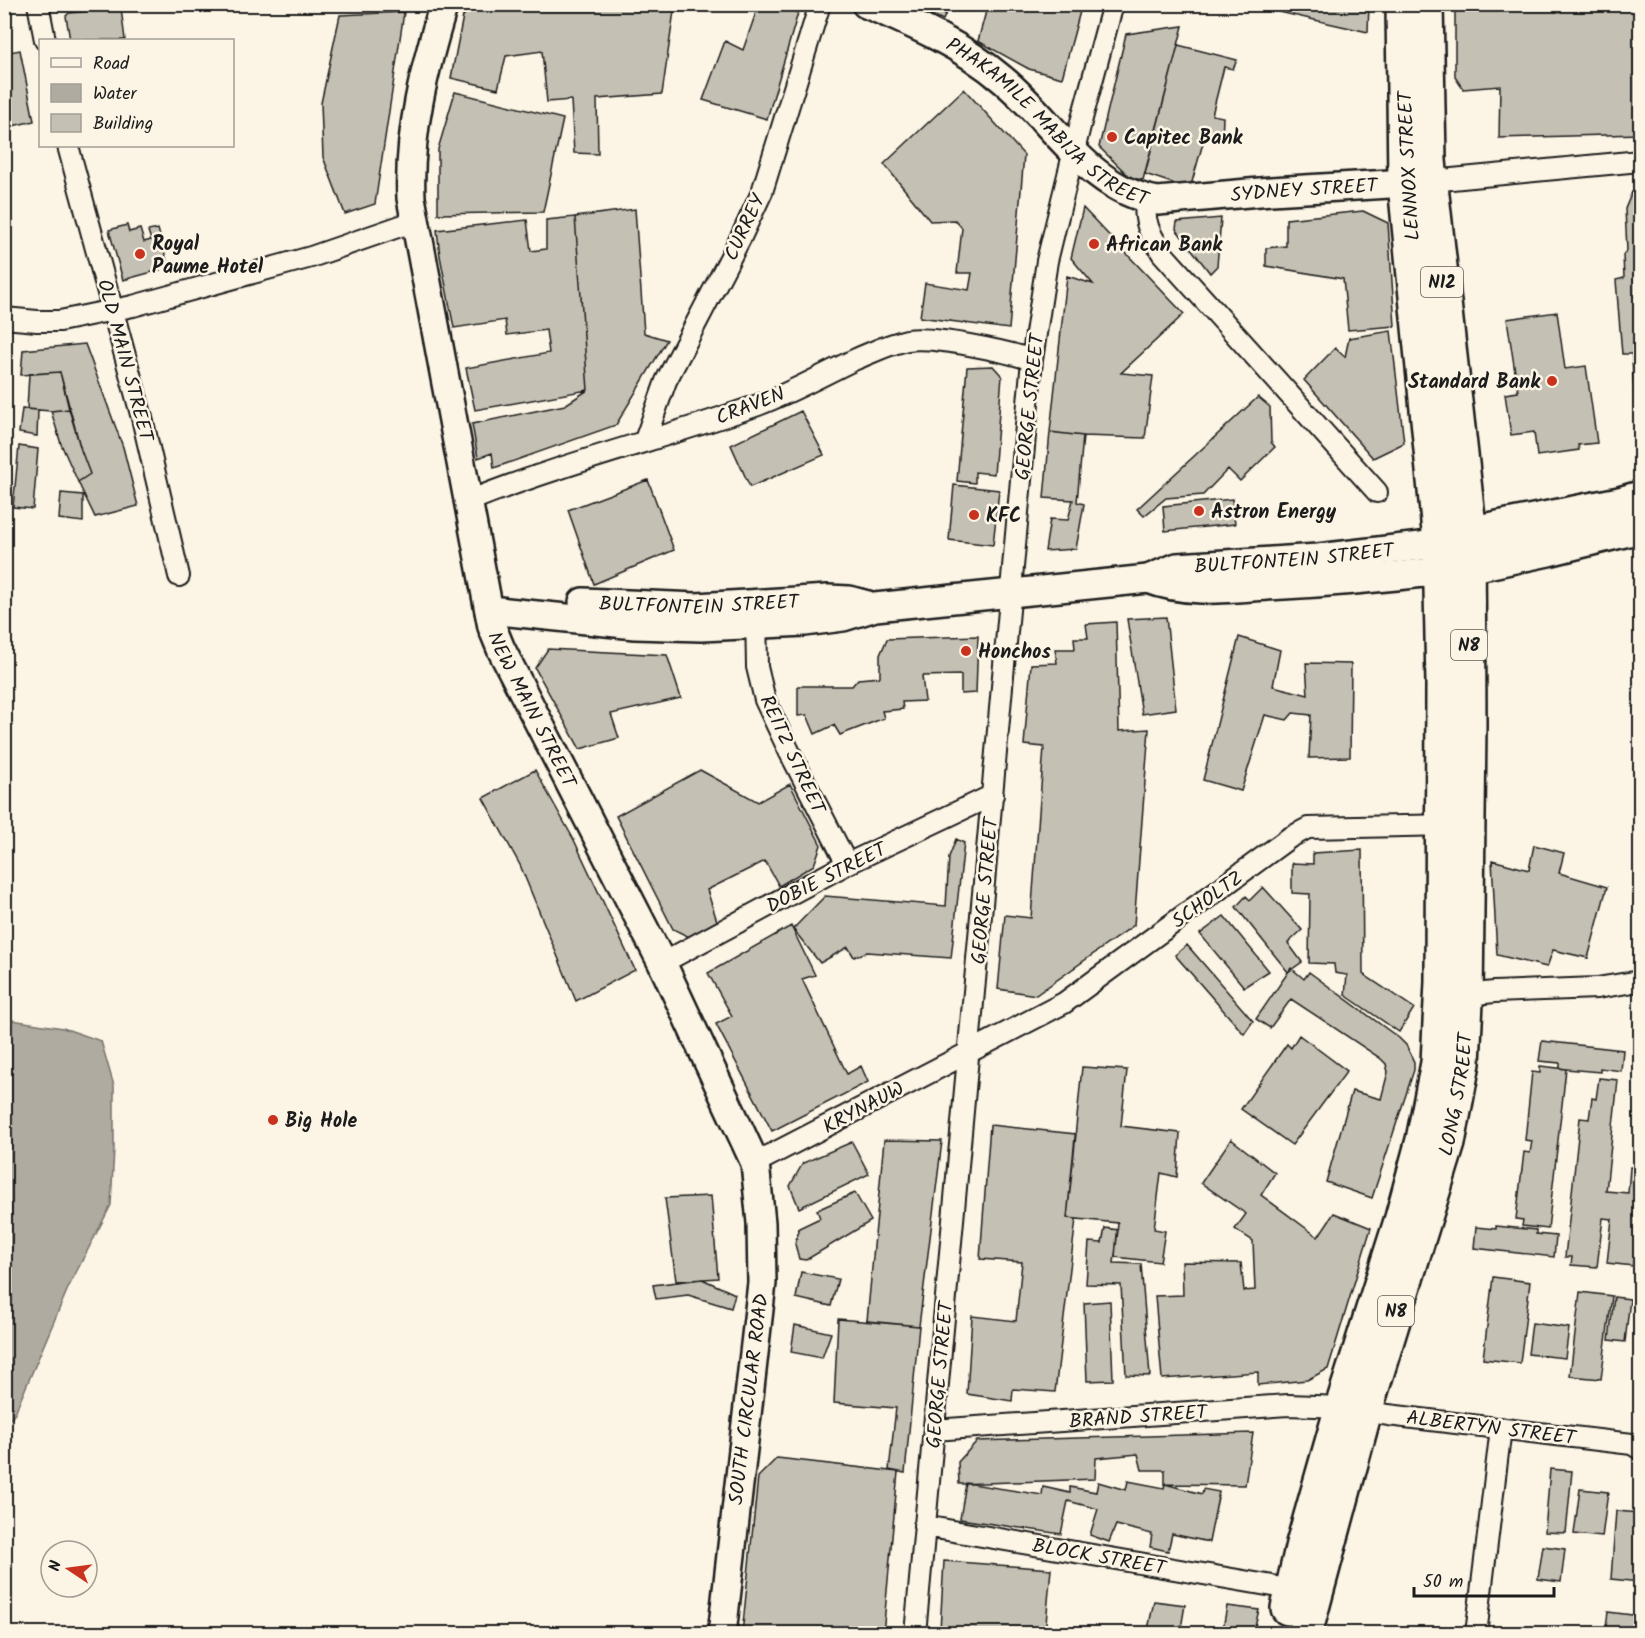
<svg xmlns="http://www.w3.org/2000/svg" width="1645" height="1638" font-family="Kalam,sans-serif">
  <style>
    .water { fill: #b0aba1; stroke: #75726c; stroke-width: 1.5 }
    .building { fill: #c4c0b3; stroke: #1c1c1c; stroke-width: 1.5 }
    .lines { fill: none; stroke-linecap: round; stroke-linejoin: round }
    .street-casing { stroke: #1c1c1c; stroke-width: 24 }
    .secondary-casing { stroke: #1c1c1c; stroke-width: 32 }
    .highway-casing { stroke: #1c1c1c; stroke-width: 38 }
    .street { stroke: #fcf5e5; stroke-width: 20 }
    .secondary { stroke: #fcf5e5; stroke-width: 27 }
    .highway { stroke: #fcf5e5; stroke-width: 33 }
    .poi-dot { fill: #c8321e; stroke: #fcf5e5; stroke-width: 2 }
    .labels { text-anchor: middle; stroke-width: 5; stroke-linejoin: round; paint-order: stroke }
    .shield { fill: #fcf5e5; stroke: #5f5d58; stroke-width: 1.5 }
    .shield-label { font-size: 18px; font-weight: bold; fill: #1c1c1c }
    .street-label { font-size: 20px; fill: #1c1c1c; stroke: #fcf5e5 }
    .poi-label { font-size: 20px; font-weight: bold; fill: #1c1c1c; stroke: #fcf5e5; text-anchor: start }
  </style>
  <rect width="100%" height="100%" fill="#fcf5e5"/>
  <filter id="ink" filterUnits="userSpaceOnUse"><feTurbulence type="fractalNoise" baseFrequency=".0167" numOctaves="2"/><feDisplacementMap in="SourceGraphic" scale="12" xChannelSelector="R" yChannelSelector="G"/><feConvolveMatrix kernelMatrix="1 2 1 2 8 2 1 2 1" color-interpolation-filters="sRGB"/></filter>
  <g filter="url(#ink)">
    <path class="water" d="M5,1019L63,1028L101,1041L114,1086V1148L111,1205L69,1286L14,1415L5,1424Z"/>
    <path class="building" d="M474,4H675L662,94L597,99L598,154L574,153L571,100L547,102L542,51L506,56L498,89L451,78L463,16Z
      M759,4H773L798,13L767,119L703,100L725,41L743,50Z
      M908,4H950L943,20Z
      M988,4H1082L1062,78L1029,69L978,41Z
      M1281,4H1369L1368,32L1279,12Z
      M1455,4H1640V134L1499,138L1500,86L1463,89L1455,77Z
      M121,8L125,40H70L66,16L69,13Z
      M404,12L375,204L345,214L323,157L321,103L340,15Z
      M1183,26L1143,180L1131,178L1099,147L1126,34Z
      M1178,45L1237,60L1233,69L1224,67L1212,115L1223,117L1222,140L1205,136L1190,189L1145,174Z
      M20,50L34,121L4,128V53Z
      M964,89L1024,155L1009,329L920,317L925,283L969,290L972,273H957L962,228L955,220L930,221L884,164Z
      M455,92L563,119L543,212L438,214V149Z
      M1632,192H1640V413L1635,414L1632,354H1622L1616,280L1624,278L1623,255L1627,250L1625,209Z
      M1083,208L1184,314L1121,373L1153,376L1145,438L1083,436L1050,432L1067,276L1093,284L1071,258Z
      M635,209L644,333L667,340L616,425L494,468L492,453L478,458L472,424L565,405L588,390L575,217Z
      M1363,211L1388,223L1395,326L1348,330L1343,279L1266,266V248L1286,246V219Z
      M575,217L588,390L475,410L466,368L549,353L546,330L507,335L505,320L454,328L440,256L437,230L527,220L531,251L546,249V220Z
      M1221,218L1217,266L1210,273L1176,229L1177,222Z
      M127,225L129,232L140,229L144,242L151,240L148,231L158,229L168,265L160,267V270L123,280L109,230Z
      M1557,312L1565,369L1586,366L1597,443L1578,445L1579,450L1537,456L1534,432L1511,435L1505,394L1518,392L1507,319Z
      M1391,331L1404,443L1373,458L1304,380L1335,348L1345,357L1349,338Z
      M85,344L123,447L138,506L95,517L78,482L90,474L81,450L60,372L21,375L23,350Z
      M993,366L1002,376L994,474L975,472V483L957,481L967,367Z
      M60,372L69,409L51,411L27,409L29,374Z
      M1258,397L1270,407L1271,442L1275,447L1240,481L1228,469L1203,495L1166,498L1144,516L1137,509Z
      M22,409L38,410L37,436L19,433Z
      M69,409L81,450L90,474L78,482L61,444L51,411Z
      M801,411L824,455L750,487L731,445Z
      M1050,432L1083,436L1077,502L1084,504L1076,549L1045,551L1050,519L1068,520L1073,500L1044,498Z
      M19,446L38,449L33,509L13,507Z
      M648,480L674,550L594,584L568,510Z
      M954,485L999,490L993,545L949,540Z
      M61,493L83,495V522L59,519Z
      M1232,499L1235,524L1165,531L1163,506Z
      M1166,617L1176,709L1142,714L1127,619Z
      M1116,622L1119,731L1149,729L1134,925L1036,995L998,989L1005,915L1031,918L1044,747L1024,745L1031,664L1057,663L1055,649H1075L1074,638H1088L1086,624Z
      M978,636L976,693L961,694V675L922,676L925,701L902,702L903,709L882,711L884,718L840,735L834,725L815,734L807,715L798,716V686H852L858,679L880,677V655L887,639Z
      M1239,637L1280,650L1273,686L1308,695L1306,663L1351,664L1350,757L1309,758L1311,715L1293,713L1287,720L1265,715L1241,791L1203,780Z
      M548,649L667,655L681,698L611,714L619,738L580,749L535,668Z
      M535,770L574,840L635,970L576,1001L520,865L483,798Z
      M700,770L758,802L790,784L821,845L814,865L779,886L765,861L707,890L717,921L691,938L673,929L616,816Z
      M956,839L964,843L951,958L867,952L854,957L848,947L820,963L793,929L825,896L946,906L949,857Z
      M1534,845L1564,853L1559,873L1607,887L1588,958L1553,950L1547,967L1497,955L1492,860L1529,870Z
      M1362,850L1363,974L1414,1008L1399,1032L1345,995L1347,975L1335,973L1334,964L1309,963L1310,894L1292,893V863L1313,864V853Z
      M1263,887L1302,930L1288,943L1302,962L1288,972L1236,907L1246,896L1250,900Z
      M1224,916L1269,971L1244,987L1200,934Z
      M791,926L815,975L802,979L847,1074L861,1066L868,1082L772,1131L716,1024L732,1016L708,973Z
      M1187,945L1253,1021L1244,1034L1175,955Z
      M1291,968L1304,979L1309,972L1399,1038L1406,1045L1414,1062V1070L1372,1198L1326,1182L1352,1091L1381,1099L1388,1072L1386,1064L1380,1058L1291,999L1270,1028L1256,1019Z
      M1299,1035L1347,1071L1292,1145L1241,1109L1287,1044L1291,1048Z
      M1542,1041L1623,1050L1621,1071L1600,1068V1072L1566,1069L1560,1068V1063L1539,1061Z
      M1540,1066L1566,1069L1548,1229L1522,1226L1523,1220L1516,1219L1524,1152L1530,1153L1532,1141L1525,1140L1532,1072L1540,1073Z
      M1082,1067L1127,1070L1121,1126L1180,1133L1177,1177L1161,1173L1154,1229L1165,1231L1160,1262L1115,1257L1118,1223L1067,1218Z
      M1599,1078L1618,1080L1606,1191L1628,1193L1630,1167L1640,1168V1221H1638L1633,1266L1607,1263L1612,1219L1603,1218L1597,1267L1571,1265L1572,1257H1565L1580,1118L1589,1119L1592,1098L1596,1099Z
      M990,1125L1076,1134L1067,1218L1076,1219L1055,1392L1013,1389L1012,1401L967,1394L972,1316L1016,1321L1022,1262L980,1259Z
      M1231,1139L1275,1173L1261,1195L1318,1237L1334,1213L1371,1228L1328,1369L1307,1380L1258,1385V1372L1162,1379L1155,1296L1183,1295L1182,1262L1241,1263L1244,1291L1255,1290L1253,1241L1235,1229L1246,1214L1201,1183Z
      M884,1140L942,1141L919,1326L867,1321Z
      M852,1142L869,1174L799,1208L790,1186L803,1163Z
      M855,1193L871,1221L806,1260L799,1259L795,1244L799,1228L820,1218L817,1210Z
      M711,1196L718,1278L676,1281L665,1198Z
      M1496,1226L1536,1230V1234L1556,1236L1554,1257L1474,1248L1476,1227L1496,1229Z
      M1105,1228L1118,1230L1114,1263L1141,1264L1150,1376L1126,1375L1121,1285L1086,1284L1089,1242L1102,1243Z
      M801,1272L838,1279L831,1306L796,1298Z
      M1493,1277L1530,1282L1520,1363L1483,1359Z
      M702,1279L735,1294L731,1308L688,1295L656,1299L653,1285Z
      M1580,1292L1612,1296L1601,1379L1570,1376Z
      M1614,1297L1630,1299L1625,1342L1609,1340Z
      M1110,1301L1113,1380L1087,1381L1084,1303Z
      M838,1319L919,1326L905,1473L889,1470L896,1408L834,1403Z
      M1532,1323L1569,1328L1565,1358L1528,1354Z
      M795,1325L831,1333L822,1358L791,1352Z
      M1253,1433L1245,1485L1165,1484V1470H1142L1138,1454L1096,1458L1095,1479L959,1484L958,1462L977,1441Z
      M777,1458L898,1472L883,1634H742L758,1477Z
      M1550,1469L1572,1471L1566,1533L1545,1532Z
      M1128,1481L1164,1488L1165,1484L1202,1494L1203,1489L1219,1492L1209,1542L1172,1534L1168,1551L1150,1547L1152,1534L1116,1525L1109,1542L1090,1535L1098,1509L1068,1501L1061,1534L960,1519L966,1483L1042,1495L1043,1487L1070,1493V1487L1096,1492L1098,1482L1126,1490Z
      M1580,1489L1608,1492L1602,1537L1574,1534Z
      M1616,1511L1640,1513V1582L1611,1579Z
      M1543,1546L1565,1549L1561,1582L1538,1579Z
      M944,1561L1051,1569L1045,1634H985L940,1630Z
      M1154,1601L1185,1605L1180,1634H1147Z
      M1227,1606L1259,1610L1253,1634H1222Z
      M1608,1612L1640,1616V1634H1605Z"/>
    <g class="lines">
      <g class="street-casing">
        <path id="street" d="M38,4L45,40
          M68,146L142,418L179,576
          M1431,181L1640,161
          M1146,200C1143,222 1150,234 1162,253L1377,492
          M4,318L37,321H60L133,306L311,257L415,221
          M645,440L666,381L741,237L762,192L820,4
          M469,501C563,463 662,439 758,405C791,393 824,374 856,359C873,352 889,344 907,340C934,336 1006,351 1032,360
          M756,611L757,667L765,700L789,751L847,864
          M662,963L847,864L993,795
          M1458,996L1494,992L1597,988L1640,981
          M755,1163L1064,1003L1289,838L1308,828L1452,825
          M934,1430L1288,1405L1342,1407L1388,1415L1632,1444L1640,1449
          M924,1526L1273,1586
          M915,1634L1032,360L1047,261L1081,122L1113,4
          M1476,1634L1501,1428"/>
      </g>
      <g class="secondary-casing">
        <g id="secondary">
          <path id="s1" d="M444,4C425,67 408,132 411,198L492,627L501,649L662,963L755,1163L761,1223L762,1283L722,1634"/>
          <path id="s2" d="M866,4C914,24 962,45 1002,79C1053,120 1088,190 1158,201L1271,191L1424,182"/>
          <path d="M1148,579C1187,594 1226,589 1267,586C1325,583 1383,578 1441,571"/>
          <path id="s3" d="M583,602L696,607L828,599L849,600L868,605"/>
          <path id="s4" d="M489,610L635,625L701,627L805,622L843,617L875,607L1148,579L1177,567L1318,558L1421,546L1440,542"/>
        </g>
      </g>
      <g class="highway-casing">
        <g id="highway">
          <path d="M1448,540L1468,534L1620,504L1640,498"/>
          <path d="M1449,570L1548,549L1640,526"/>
          <path d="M1288,1608L1303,1544L1342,1407L1402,1218L1423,1140L1438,1063L1442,982L1443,684L1440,542L1405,184L1403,4"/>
          <path id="s5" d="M1305,1634L1365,1411L1448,1143L1463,1063L1466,1002L1469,725L1468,517L1432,195L1429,160L1426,4"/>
        </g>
      </g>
      <use href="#street" class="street"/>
      <use href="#secondary" class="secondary"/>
      <use href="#highway" class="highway"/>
    </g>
  </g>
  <g class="poi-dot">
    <circle cx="1112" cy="137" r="6"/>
    <circle cx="1094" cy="244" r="6"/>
    <circle cx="140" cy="254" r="6"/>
    <circle cx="1552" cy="381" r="6"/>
    <circle cx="1199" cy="511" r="6"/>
    <circle cx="974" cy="515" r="6"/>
    <circle cx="966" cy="651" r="6"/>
    <circle cx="273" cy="1120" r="6"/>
  </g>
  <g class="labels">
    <g class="shield">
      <rect x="1421" y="267" width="42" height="30" rx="4.5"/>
      <rect x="1451" y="630" width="36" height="30" rx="4.5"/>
      <rect x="1378" y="1296" width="36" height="30" rx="4.5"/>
    </g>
    <g class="shield-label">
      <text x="1442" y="288">N12</text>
      <text x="1469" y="651">N8</text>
      <text x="1396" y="1317">N8</text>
    </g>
    <g class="street-label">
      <text dy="7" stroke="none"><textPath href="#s2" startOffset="219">PHAKAMILE MABIJA STREET</textPath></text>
      <text transform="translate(1408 166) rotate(-93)" y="7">LENNOX STREET</text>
      <text dy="7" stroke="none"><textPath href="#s2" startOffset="504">SYDNEY STREET</textPath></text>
      <text transform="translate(744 227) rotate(-65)" y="7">CURREY</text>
      <text transform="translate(126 360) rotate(75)" y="7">OLD MAIN STREET</text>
      <text transform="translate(750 405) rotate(-21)" y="7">CRAVEN</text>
      <text transform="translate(1029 407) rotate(-84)" y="7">GEORGE STREET</text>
      <text dy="7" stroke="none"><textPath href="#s4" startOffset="812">BULTFONTEIN STREET</textPath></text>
      <text dy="7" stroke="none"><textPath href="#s3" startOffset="116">BULTFONTEIN STREET</textPath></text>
      <text dy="7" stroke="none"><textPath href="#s1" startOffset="726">NEW MAIN STREET</textPath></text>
      <text transform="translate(793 754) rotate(65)" y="7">REITZ STREET</text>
      <text transform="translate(826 877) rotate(-27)" y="7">DOBIE STREET</text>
      <text transform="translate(984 891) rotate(-85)" y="7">GEORGE STREET</text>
      <text transform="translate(1207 899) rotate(-36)" y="7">SCHOLTZ</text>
      <text dy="7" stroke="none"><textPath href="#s5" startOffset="561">LONG STREET</textPath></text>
      <text transform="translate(863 1107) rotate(-28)" y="7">KRYNAUW</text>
      <text transform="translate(939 1375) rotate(-85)" y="7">GEORGE STREET</text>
      <text transform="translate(748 1399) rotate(-83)" y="7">SOUTH CIRCULAR ROAD</text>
      <text transform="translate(1138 1416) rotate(-4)" y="7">BRAND STREET</text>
      <text transform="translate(1491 1427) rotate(7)" y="7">ALBERTYN STREET</text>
      <text transform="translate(1099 1556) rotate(10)" y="7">BLOCK STREET</text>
    </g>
    <g class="poi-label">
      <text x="1124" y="144">Capitec Bank</text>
      <text x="152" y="250">Royal<tspan x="152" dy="23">Paume Hotel</tspan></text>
      <text x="1106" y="251">African Bank</text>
      <text x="1540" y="388" text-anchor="end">Standard Bank</text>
      <text x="1211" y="518">Astron Energy</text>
      <text x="986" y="522">KFC</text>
      <text x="978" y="658">Honchos</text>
      <text x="285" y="1127">Big Hole</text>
    </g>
  </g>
  <rect width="1645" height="1638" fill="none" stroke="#fcf5e5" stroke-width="24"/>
  <rect x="12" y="12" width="1621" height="1614" fill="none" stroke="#1c1c1c" stroke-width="2" filter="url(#ink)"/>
  <rect x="39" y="39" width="195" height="108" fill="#fcf5e5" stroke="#a29e95" stroke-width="1.5"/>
  <rect x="51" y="58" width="30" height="9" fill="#fcf5e5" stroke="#a29e95" stroke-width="1.5"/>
  <text x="93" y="69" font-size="18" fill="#1c1c1c">Road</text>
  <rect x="51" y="84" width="30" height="18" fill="#b0aba1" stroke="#a29e95" stroke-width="1.5"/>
  <text x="93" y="99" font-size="18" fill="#1c1c1c">Water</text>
  <rect x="51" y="114" width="30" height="18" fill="#c4c0b3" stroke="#a29e95" stroke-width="1.5"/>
  <text x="93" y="129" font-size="18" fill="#1c1c1c">Building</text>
  <g transform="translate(69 1569) rotate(283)"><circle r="28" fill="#fcf5e5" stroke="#a29e95" stroke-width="1.5"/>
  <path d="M0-4.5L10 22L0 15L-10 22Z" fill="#c8321e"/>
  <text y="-9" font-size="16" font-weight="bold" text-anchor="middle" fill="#1c1c1c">N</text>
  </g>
  <path d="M1414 1587v9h140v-9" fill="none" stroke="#1c1c1c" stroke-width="3"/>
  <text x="1423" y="1587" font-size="18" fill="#1c1c1c" stroke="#fcf5e5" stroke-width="4.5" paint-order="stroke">50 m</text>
</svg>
